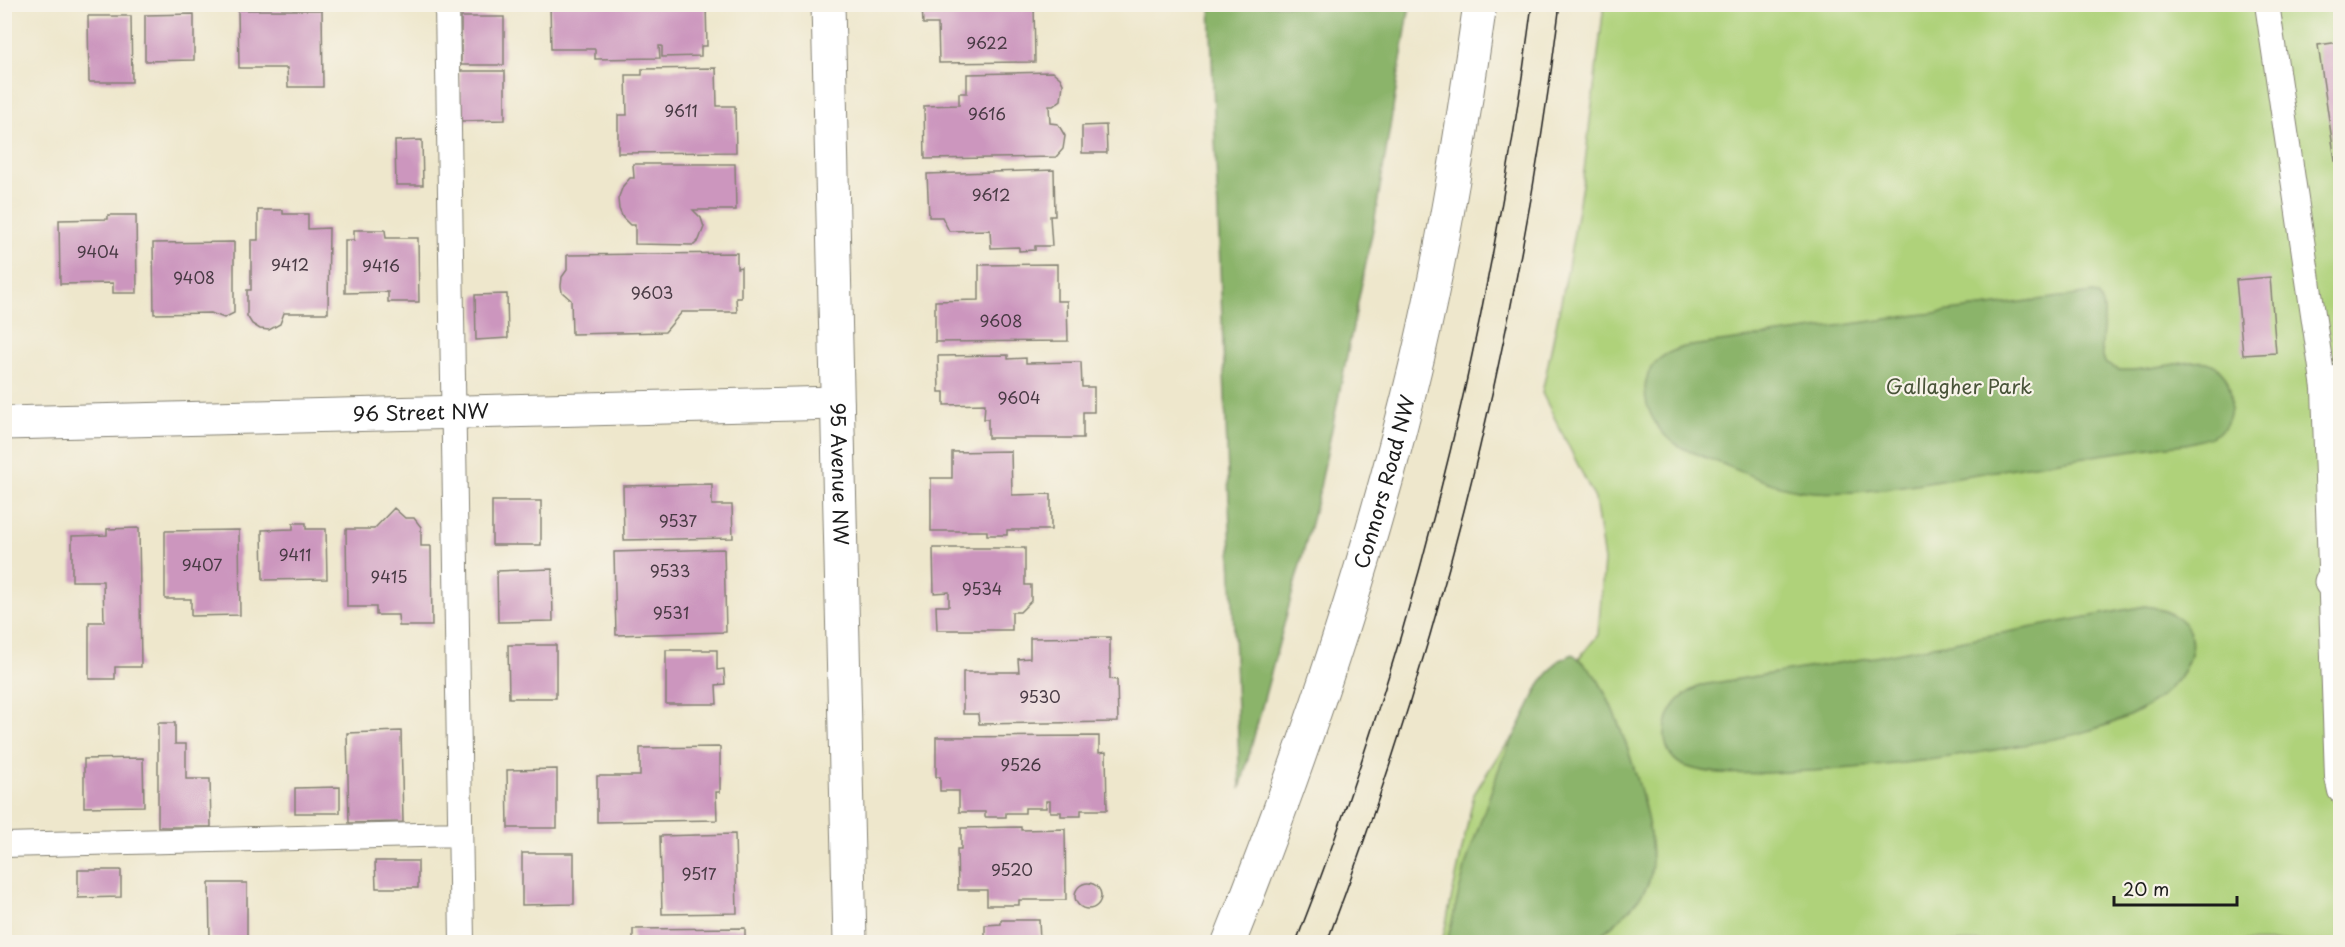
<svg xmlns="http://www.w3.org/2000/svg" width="2345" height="947" font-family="'Playpen Sans',sans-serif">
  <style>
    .green { fill: #afd27a; stroke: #66774b; stroke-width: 1.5 }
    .forest { fill: #8bb46a; stroke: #546843; stroke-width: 1.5 }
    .building { fill: #cc96be }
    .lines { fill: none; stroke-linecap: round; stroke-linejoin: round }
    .lane-casing { stroke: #858274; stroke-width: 26 }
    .street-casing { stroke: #858274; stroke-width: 35 }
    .secondary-casing { stroke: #858274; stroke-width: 35 }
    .lane { stroke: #fff; stroke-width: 24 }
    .street { stroke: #fff; stroke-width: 33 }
    .secondary { stroke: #fff; stroke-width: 33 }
    .tram { stroke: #1c1c1c; stroke-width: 1.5 }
    .labels { text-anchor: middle; stroke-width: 4.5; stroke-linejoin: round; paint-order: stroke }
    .number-label { font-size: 16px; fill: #483a44 }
    .park-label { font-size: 20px; fill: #485338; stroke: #f7f3e8 }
    .street-label { font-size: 20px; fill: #1c1c1c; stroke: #f7f3e8 }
  </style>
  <rect width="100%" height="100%" fill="#f7f3e8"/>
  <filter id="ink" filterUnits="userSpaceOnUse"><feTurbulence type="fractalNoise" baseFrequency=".0167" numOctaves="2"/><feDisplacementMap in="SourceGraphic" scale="12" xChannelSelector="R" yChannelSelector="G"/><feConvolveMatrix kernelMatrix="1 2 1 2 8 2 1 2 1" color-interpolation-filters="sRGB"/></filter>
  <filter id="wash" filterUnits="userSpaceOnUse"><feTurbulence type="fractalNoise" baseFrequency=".008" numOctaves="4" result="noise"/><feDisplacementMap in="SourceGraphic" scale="24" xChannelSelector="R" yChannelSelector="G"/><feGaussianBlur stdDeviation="1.35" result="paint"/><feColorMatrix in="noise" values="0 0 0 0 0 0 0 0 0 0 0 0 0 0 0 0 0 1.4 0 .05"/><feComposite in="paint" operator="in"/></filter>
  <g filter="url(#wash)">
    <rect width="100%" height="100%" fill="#eee7cc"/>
    <path class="green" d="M1604,5H2340V942H1442L1474,794L1497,757L1598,635L1604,561L1595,499L1542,393L1567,273L1583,179Z"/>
    <path class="forest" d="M1210,5H1410L1374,224L1318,497L1240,789Z
      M2093,293L2098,295C2113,314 2094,343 2106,364L2119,370H2130C2146,370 2196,359 2207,362C2234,369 2239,415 2220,432C2210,439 2197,441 2185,444C2107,452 2029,466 1952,478C1902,486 1849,498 1798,490C1765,485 1736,468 1704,457C1696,453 1687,451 1679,446C1658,435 1641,405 1646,381C1650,361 1665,353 1684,347L1902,317Z
      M2145,606C2168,609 2196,621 2191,650C2186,679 2160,700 2135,713C2100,731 2057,739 2017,746C1941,760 1864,769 1787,772C1755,773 1718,777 1687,767C1658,757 1660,719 1679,700C1686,693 1693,689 1702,685L1875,657Z
      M1573,654C1583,662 1591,669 1598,680C1621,718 1663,839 1649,881C1643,900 1606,934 1588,942C1580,945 1566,942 1557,942C1520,942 1483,943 1447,942L1466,863L1501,763L1541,682L1559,660Z"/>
    <g id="blocks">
      <path class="building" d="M550,4H706L707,46H701V56L662,57V46H659L660,58L595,59V49H551Z
        M922,4H1034L1035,62L939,63L938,24H923Z
        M238,10H322L323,87H288L287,68H239Z
        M194,14V60L145,61V15Z
        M88,16H131L132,82H89Z
        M461,17H504V65H461Z
        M2340,42V160L2335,161L2318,45Z
        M716,68L717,106H735L736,152L618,153V115H627L626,75H642V69Z
        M460,71H505V120L461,121Z
        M1053,72L1060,78L1063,84L1061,100L1053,106H1049L1050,123L1058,124L1065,136L1063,149L1056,157L925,159L924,106L959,105V93H967V74Z
        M1106,125L1107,153H1082V126Z
        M422,140L423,185H396L395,141Z
        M633,164H735L736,210H693L701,218L704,227L699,240L694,245L635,244V225H630L623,218L619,209L618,199L623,186L630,178H634Z
        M1054,170L1055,216H1050L1052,246H1035V250L1019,251V247L991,248L990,230L949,231L942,217H929L927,174Z
        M258,210H283V214H308V229L329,228L328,313H284L280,324L269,330L260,329L252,324L247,316V290H251V240H258Z
        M108,215H136L137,293H113V283L60,284L59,220L108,219Z
        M354,230H385L386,238H418L419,302H388V292L345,293V240H354Z
        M234,242V313L224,318L211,313L154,314L153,243Z
        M737,253V268L741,267V298H736L737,312H682L665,332L572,334L571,300L562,292L561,286L562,277L567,270V255Z
        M1057,264V301H1067L1068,341L935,342V301L979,300V265Z
        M2270,277L2276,353L2243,355L2236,280Z
        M507,294L508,338L476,340L475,295Z
        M1008,355V359L1026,358V363L1081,362L1082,387H1094V412H1083V438H988V419H984L985,404L944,405V392H939L938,356Z
        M1011,451L1012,495L1051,494V530H1007V535H987V531H931V478H952V452Z
        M712,484V505H732L733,538L624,540L623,486Z
        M492,501H541V545H492Z
        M394,508L405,518H414L421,527V546H431L432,626H399L398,615H376V607H347L346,529H374Z
        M293,523H306V529H326L327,579L263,580L262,530L293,529Z
        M139,528L141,667H115V679H89V622H104L103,581H72V536L107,535V529Z
        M239,530L240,615L191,616V599H165V531Z
        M933,548H1025V585H1031V601L1020,612H1012V630H937L936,606H949V592L934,593Z
        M724,549L726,632L616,635L614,552Z
        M552,569L553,621L498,622L497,571Z
        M1110,637V679L1117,680L1118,722L979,724L978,714H963V672H1019L1018,659L1030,658V638Z
        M508,645H556V698H509Z
        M666,650H717V670L724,669L725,684L716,685L717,704H666Z
        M158,723H175V744H186V779H210L211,827H158Z
        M401,731L403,822L349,823L347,733Z
        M1099,736V753L1106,752L1107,810H1081V816H1061V812H1050V801H1046V808H1025V813H1006V817H985V812H959V791H940V777H936V737Z
        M720,747V792H716L717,820L597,822V776H640V748Z
        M143,758L144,806L84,807V759Z
        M557,769V828H508L507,770Z
        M340,787V813H295V788Z
        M1021,827V830L1065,829L1066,900H1019V905H987V890H958L957,849H961V828Z
        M735,834L737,913L662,914L660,836Z
        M522,853H574V904L522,905Z
        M375,861H418V888H376Z
        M78,870H121V897L78,898Z
        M1075 896a13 13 0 1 1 26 0a13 13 0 1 1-26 0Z
        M209,883H247V938L210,939Z
        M1001,920H1039L1040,942H985V925L1001,924Z
        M745,928V942H633V929Z"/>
    </g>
  </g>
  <g filter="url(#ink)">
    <use href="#blocks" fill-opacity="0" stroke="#858274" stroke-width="1.5"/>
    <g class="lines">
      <g class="lane-casing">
        <path id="lane" d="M447,4L462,942
          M2267,4L2324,388
          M2340,376L2324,388L2337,777L2340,791
          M4,845L460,834"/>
      </g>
      <g class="street-casing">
        <g id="street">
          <path id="s1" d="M828,4L850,942"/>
          <path id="s2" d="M4,423L837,403"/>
          <path d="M2331,582H2340"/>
        </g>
      </g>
      <g class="secondary-casing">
        <g id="secondary">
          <path id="s3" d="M1229,942C1305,752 1371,556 1418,356C1445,241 1463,122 1480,4"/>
        </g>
      </g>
      <use href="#lane" class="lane"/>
      <use href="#street" class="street"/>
      <use href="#secondary" class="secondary"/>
      <path class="tram" d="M1296,942C1414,641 1491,325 1532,4
        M1327,942C1442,640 1520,325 1560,4"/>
    </g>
  </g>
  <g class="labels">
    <g class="number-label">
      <text x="987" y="49">9622</text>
      <text x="681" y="117">9611</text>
      <text x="987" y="120">9616</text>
      <text x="991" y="201">9612</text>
      <text x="98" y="258">9404</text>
      <text x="290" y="271">9412</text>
      <text x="381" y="272">9416</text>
      <text x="194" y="284">9408</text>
      <text x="652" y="299">9603</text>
      <text x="1001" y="327">9608</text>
      <text x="1019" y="404">9604</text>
      <text x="678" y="527">9537</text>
      <text x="295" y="561">9411</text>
      <text x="202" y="571">9407</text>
      <text x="670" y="577">9533</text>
      <text x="389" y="583">9415</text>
      <text x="982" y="595">9534</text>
      <text x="671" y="619">9531</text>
      <text x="1040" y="703">9530</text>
      <text x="1021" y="771">9526</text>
      <text x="1012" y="876">9520</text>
      <text x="699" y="880">9517</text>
    </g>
    <g class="park-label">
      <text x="1959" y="394">Gallagher Park</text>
    </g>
    <g class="street-label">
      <text dy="7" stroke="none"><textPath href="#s2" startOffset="417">96 Street NW</textPath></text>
      <text dy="7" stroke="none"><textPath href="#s1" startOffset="470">95 Avenue NW</textPath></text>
      <text dy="7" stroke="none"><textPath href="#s3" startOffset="486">Connors Road NW</textPath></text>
    </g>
  </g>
  <rect width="2345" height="947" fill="none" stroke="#f7f3e8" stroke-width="24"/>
  <path d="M2114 896v9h123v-9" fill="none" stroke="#1c1c1c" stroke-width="3"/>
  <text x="2123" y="896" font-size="18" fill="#1c1c1c" stroke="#f7f3e8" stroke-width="4.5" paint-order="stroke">20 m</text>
</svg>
